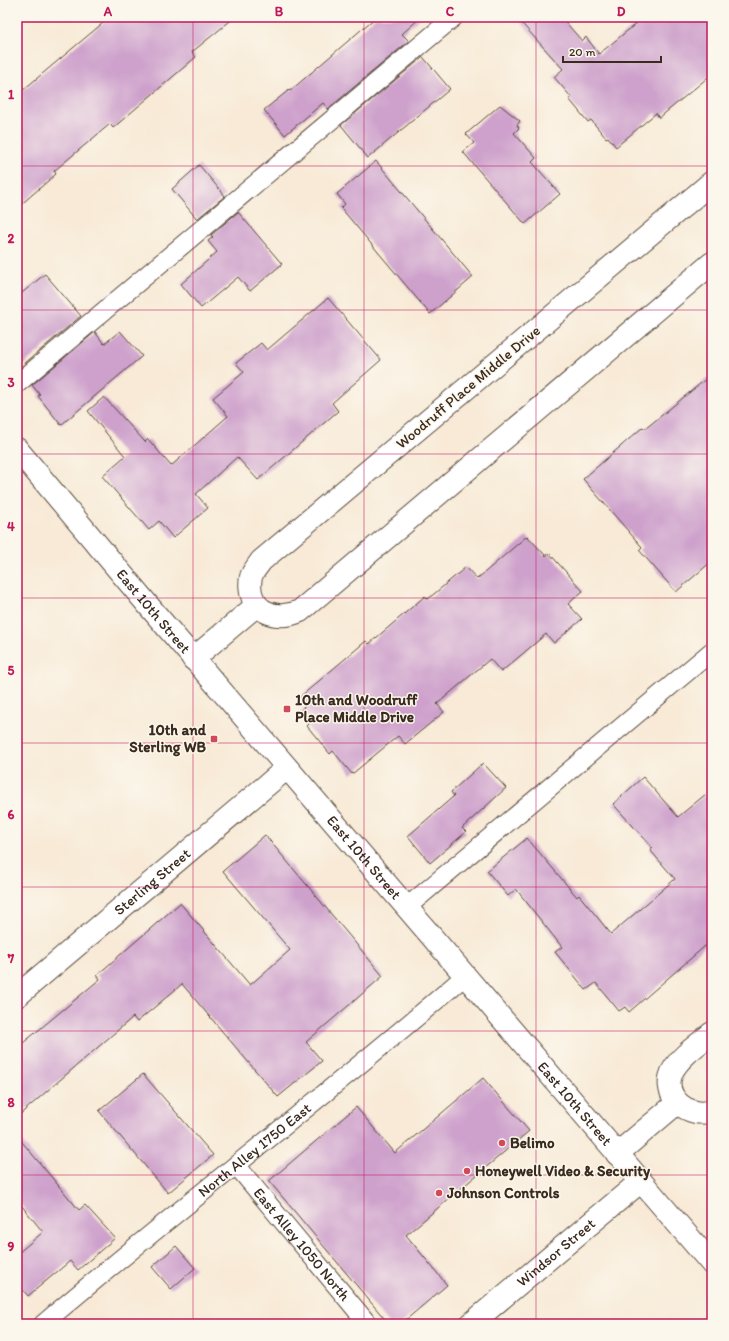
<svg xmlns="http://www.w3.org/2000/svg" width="729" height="1341" font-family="Itim,sans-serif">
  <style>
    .building { fill: #cea1cc }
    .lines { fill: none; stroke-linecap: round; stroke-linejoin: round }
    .lane-casing { stroke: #57473a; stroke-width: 20 }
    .street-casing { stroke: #57473a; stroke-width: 24 }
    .secondary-casing { stroke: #57473a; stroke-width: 24 }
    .lane { stroke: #fff; stroke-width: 18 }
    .street { stroke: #fff; stroke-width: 22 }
    .secondary { stroke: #fff; stroke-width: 22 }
    .grid { fill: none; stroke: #c2185b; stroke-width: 1; stroke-opacity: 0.55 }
    .poi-dot { fill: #d1495b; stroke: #fbf7ec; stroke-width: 1.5 }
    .labels { text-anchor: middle; stroke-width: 3; stroke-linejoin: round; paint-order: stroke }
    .street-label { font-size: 15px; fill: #3b2a1e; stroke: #fbf7ec }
    .poi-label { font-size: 15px; font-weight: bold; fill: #3b2a1e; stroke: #fbf7ec; text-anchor: start }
    .neatline { fill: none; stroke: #c2185b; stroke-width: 1.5 }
    .grid-label { font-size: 13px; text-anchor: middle; font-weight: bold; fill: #c2185b }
  </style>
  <rect width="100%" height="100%" fill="#fbf7ec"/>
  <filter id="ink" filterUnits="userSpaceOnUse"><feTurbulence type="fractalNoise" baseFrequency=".025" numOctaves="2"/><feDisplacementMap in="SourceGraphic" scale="8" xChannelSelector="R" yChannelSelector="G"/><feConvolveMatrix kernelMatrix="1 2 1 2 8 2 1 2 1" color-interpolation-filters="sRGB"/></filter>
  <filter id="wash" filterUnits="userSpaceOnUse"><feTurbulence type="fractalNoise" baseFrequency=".012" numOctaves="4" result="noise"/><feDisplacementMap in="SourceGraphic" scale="16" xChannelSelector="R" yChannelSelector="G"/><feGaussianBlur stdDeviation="0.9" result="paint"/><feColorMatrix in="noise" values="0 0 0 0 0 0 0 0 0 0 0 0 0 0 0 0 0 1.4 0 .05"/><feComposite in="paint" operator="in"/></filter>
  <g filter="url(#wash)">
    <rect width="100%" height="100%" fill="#f8ead7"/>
    <g id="blocks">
      <path class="building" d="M110,17H235L192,52L196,57L113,128L110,124L54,171L56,174L17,208V95Z
        M376,17H421L402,34L409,41L328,109L323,103L285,135L264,110L289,90L290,91Z
        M516,17H561L582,41L586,37L599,54L644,17H712V74L659,118L656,113L616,147L608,137L606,138L591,120L588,122L569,99L571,97L554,77L563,69Z
        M423,57L450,89L368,158L341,125Z
        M500,105L520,121L517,125L519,128L514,133L536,158L532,162L560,194L525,224L463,152L474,143L466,134Z
        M376,161L473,277L430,314L341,208L345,204L337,194Z
        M199,165L225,196L197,219L172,189Z
        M238,212L282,264L250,291L238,277L201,308L181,284L217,252L208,241L213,237L211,235Z
        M45,274L81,316L18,369L17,297Z
        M328,298L381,360L332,403L338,411L258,480L237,457L196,494L208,508L173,538L159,521L149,530L102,476L125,456L88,411L104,397L145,442L148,439L171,466L228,416L213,398L244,372L236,363L261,343L267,350Z
        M120,331L142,356L61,425L38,396L40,395L32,385L95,332L104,344Z
        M712,374V561L676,592L639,550L642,547L583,479L643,427L645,429Z
        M527,536L546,556L549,553L583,591L568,604L582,619L554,643L546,634L501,672L490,659L437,704L444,712L405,744L398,736L352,774L333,751L330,754L307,726L309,724L299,712L306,705L300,697L366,641L369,644L425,596L428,599L466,567L477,579Z
        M483,763L506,788L462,828L466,832L430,863L408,836L454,796L451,792Z
        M643,777L678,817L712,789V940L629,1012L625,1007L619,1011L596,983L586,990L555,952L562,947L516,889L508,896L487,871L527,838L577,897L579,895L611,934L675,879L650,850L652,847L613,804Z
        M265,835L383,976L306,1042L322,1061L278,1097L182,984L137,1022L133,1017L17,1117V1048L100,979L97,975L180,903L250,985L290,950L223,871Z
        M143,1074L213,1155L168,1193L99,1111Z
        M483,1078L529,1131L406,1235L447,1285L401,1324H389L269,1181L356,1107L395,1153Z
        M17,1136L79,1210L85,1205L115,1238L78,1270L70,1261L28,1296L17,1283V1254L43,1232L17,1200Z
        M176,1246L195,1268L171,1289L152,1267Z"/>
    </g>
  </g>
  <g filter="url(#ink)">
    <use href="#blocks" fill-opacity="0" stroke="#57473a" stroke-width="1"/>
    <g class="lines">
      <g class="lane-casing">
        <g id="lane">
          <path d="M17,384L454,17"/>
          <path d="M407,907L712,651"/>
          <path id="s1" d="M236,1165L368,1324"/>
          <path id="s2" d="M43,1324C182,1205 328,1095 466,975"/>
        </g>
      </g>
      <g class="street-casing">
        <g id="street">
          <path d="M712,182L261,561C258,566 252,572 251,577C245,609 274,623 300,611L712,263"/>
          <path d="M193,659L257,605"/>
          <path id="s3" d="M17,996L287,768"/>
          <path d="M712,1033C699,1044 680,1056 672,1072C661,1097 689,1119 712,1111"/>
          <path d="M617,1154L677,1103"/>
          <path id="s4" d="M471,1324L641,1181"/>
        </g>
      </g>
      <g class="secondary-casing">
        <g id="secondary">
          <path id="s5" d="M17,449L153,611L712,1264"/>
        </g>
      </g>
      <use href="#lane" class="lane"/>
      <use href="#street" class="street"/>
      <use href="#secondary" class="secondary"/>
    </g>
  </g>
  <path class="grid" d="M193,17V1324M364,17V1324M536,17V1324M17,166H712M17,310H712M17,454H712M17,598H712M17,743H712M17,887H712M17,1031H712M17,1175H712"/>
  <g class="poi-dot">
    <rect x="283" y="705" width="8" height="8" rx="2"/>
    <rect x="210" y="735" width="8" height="8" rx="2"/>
    <circle cx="502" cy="1143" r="4"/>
    <circle cx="467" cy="1171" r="4"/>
    <circle cx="439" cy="1193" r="4"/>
  </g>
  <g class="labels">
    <g class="street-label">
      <text transform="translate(468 387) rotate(-40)" y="5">Woodruff Place Middle Drive</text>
      <text dy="5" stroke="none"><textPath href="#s5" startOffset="212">East 10th Street</textPath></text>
      <text dy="5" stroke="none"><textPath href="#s5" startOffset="536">East 10th Street</textPath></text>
      <text dy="5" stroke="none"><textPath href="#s3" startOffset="177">Sterling Street</textPath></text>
      <text dy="5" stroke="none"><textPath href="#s5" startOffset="860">East 10th Street</textPath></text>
      <text dy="5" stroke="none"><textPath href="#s2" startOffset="274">North Alley 1750 East</textPath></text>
      <text dy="5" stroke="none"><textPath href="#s1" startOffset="103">East Alley 1050 North</textPath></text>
      <text dy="5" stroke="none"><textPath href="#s4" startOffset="111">Windsor Street</textPath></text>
    </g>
    <g class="poi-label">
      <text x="295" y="705">10th and Woodruff<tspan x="295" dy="17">Place Middle Drive</tspan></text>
      <text x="206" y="735" text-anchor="end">10th and<tspan x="206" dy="17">Sterling WB</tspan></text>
      <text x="510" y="1148">Belimo</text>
      <text x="475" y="1176">Honeywell Video &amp; Security</text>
      <text x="447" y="1198">Johnson Controls</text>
    </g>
  </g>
  <rect width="729" height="1341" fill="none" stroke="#fbf7ec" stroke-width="44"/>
  <path d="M563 56v6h98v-6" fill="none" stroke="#3b2a1e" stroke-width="2"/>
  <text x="569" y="56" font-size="12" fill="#3b2a1e" stroke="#fbf7ec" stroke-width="3" paint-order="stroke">20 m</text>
  <rect x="22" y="22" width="685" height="1297" class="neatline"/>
  <g class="grid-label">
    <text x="108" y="16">A</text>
    <text x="279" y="16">B</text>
    <text x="450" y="16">C</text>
    <text x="621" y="16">D</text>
    <text x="11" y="99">1</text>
    <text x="11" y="243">2</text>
    <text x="11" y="387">3</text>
    <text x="11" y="531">4</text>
    <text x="11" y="675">5</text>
    <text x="11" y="819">6</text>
    <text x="11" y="963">7</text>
    <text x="11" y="1107">8</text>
    <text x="11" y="1251">9</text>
  </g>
</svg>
